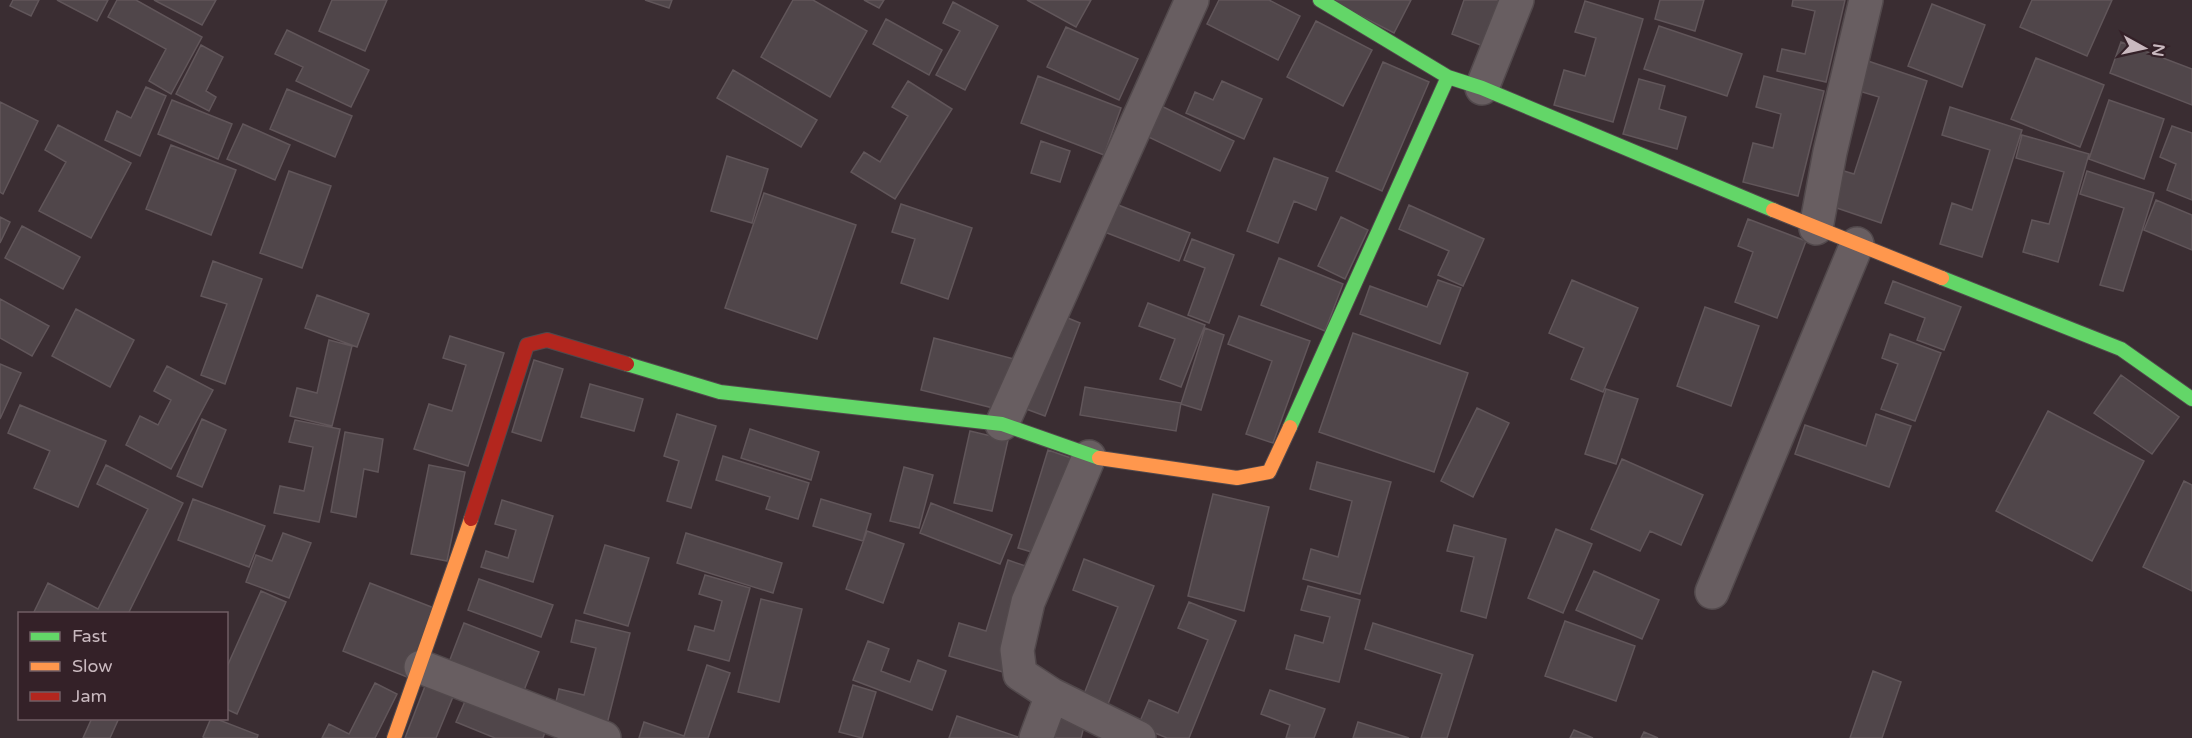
<svg xmlns="http://www.w3.org/2000/svg" width="2192" height="738" font-family="'Varela Round',sans-serif">
  <style>
    .building { fill: #50464a; stroke: #61565a; stroke-width: 1.5 }
    .lines { fill: none; stroke-linecap: round; stroke-linejoin: round }
    .street-casing { stroke: #52494c; stroke-width: 36 }
    .fast-casing { stroke: #52494c; stroke-width: 16 }
    .slow-casing { stroke: #52494c; stroke-width: 16 }
    .jam-casing { stroke: #52494c; stroke-width: 16 }
    .street { stroke: #685e61; stroke-width: 33 }
    .fast { stroke: #63d668; stroke-width: 14 }
    .slow { stroke: #ff974d; stroke-width: 14 }
    .jam { stroke: #b3261e; stroke-width: 14 }
  </style>
  <rect width="100%" height="100%" fill="#3a2d32"/>
  <path class="building" d="M13,0H39L31,16L10,6Z
    M57,0H108L97,21Z
    M117,0H136L202,37L171,94L149,81L166,49L108,17Z
    M154,0H216L202,25Z
    M332,0H387L365,51L319,31Z
    M645,0H672L669,8Z
    M793,0H813L867,31L830,97L761,57Z
    M864,0H884L879,8Z
    M1027,0H1091L1076,27Z
    M1219,0H1269L1300,16L1278,60L1207,24Z
    M1330,0H1411L1394,33Z
    M1464,0H1499L1483,46L1452,34Z
    M1660,0H1704L1695,31L1655,19Z
    M1793,0H1845L1826,82L1777,71L1782,49L1805,54L1815,11L1792,6Z
    M2032,0H2112L2087,56L2020,27Z
    M1585,1L1643,19L1613,122L1554,105L1564,70L1585,76L1596,38L1575,32Z
    M953,2L998,26L965,90L936,75L960,31L943,23Z
    M1932,4L1985,25L1962,87L1908,66Z
    M886,19L942,50L929,75L873,44Z
    M1316,21L1372,50L1343,106L1287,77Z
    M1659,26L1742,54L1727,96L1644,69Z
    M1066,27L1138,59L1119,100L1047,67Z
    M287,30L369,70L351,107L296,81L303,67L275,54Z
    M2121,42L2192,69V105L2110,73Z
    M201,45L223,57L206,91L216,97L209,111L176,94Z
    M2036,58L2104,85L2080,147L2011,119Z
    M1868,61L1927,81L1881,223L1822,203L1834,168L1854,174L1879,97L1859,91Z
    M1383,62L1429,82L1382,191L1336,171Z
    M733,70L817,120L801,147L717,98Z
    M1038,76L1121,108L1104,155L1021,123Z
    M1764,76L1824,91L1798,196L1743,182L1753,143L1773,148L1781,114L1756,107Z
    M1639,79L1665,86L1659,109L1686,117L1677,149L1623,134Z
    M908,81L952,109L895,199L851,172L864,152L880,162L908,116L892,107Z
    M1222,81L1262,99L1244,139L1186,113L1195,92L1213,100Z
    M146,87L166,96L140,156L105,140L117,111L131,118Z
    M287,89L352,116L335,157L270,129Z
    M172,100L232,124L218,159L158,134Z
    M2109,100L2164,119L2144,179L2089,159Z
    M0,102L38,121L3,194L0,192Z
    M1155,103L1234,141L1220,171L1140,133Z
    M1950,107L2022,130L1982,257L1940,244L1952,203L1972,210L1990,150L1942,135Z
    M243,124L290,145L275,180L227,159Z
    M58,125L131,163L91,238L39,211L66,162L45,150Z
    M2172,126L2192,133V200L2167,190L2176,164L2160,157Z
    M2022,135L2089,154L2058,262L2023,252L2032,220L2049,224L2064,172L2016,158Z
    M1041,141L1070,151L1060,182L1031,173Z
    M171,145L236,170L211,235L146,209Z
    M727,156L768,169L752,223L711,211Z
    M1274,158L1328,178L1316,210L1294,201L1278,243L1247,231Z
    M289,171L331,186L302,268L260,253Z
    M2087,171L2154,193L2123,291L2100,285L2124,208L2080,194Z
    M764,193L856,225L817,339L725,308Z
    M2156,200L2192,215V250L2144,230Z
    M1108,201L1190,233L1179,261L1097,229Z
    M901,204L972,228L948,299L901,283L915,239L892,232Z
    M1409,205L1484,239L1463,286L1438,275L1449,251L1399,229Z
    M0,217L10,222L0,243Z
    M1341,217L1368,230L1345,279L1318,266Z
    M1748,219L1806,241L1777,318L1735,302L1753,252L1738,246Z
    M22,226L80,257L63,289L5,258Z
    M1192,239L1234,255L1209,323L1188,315L1205,268L1184,260Z
    M1279,258L1343,284L1325,331L1261,305Z
    M213,261L262,279L225,384L201,375L227,304L201,296Z
    M1438,280L1461,288L1440,344L1360,314L1370,286L1427,307Z
    M1572,280L1638,308L1603,392L1571,379L1584,348L1549,333Z
    M1893,281L1961,307L1944,350L1917,340L1925,318L1885,303Z
    M317,295L369,314L357,347L305,328Z
    M0,299L49,326L32,356L0,338Z
    M1148,303L1205,325L1181,387L1160,379L1175,339L1139,326Z
    M1705,307L1759,326L1731,406L1677,386Z
    M76,309L134,340L110,387L52,356Z
    M1053,312L1080,323L1045,416L1018,406Z
    M1239,316L1310,341L1273,443L1246,434L1272,361L1228,344Z
    M1205,328L1224,335L1201,410L1181,404Z
    M1353,333L1468,373L1434,472L1319,432Z
    M1890,334L1941,353L1915,421L1881,409L1898,364L1882,358Z
    M450,336L504,353L468,466L414,449L429,404L452,411L466,365L443,358Z
    M934,338L1014,359L1001,410L921,390Z
    M329,340L352,346L332,426L290,416L297,388L317,393Z
    M534,360L563,369L541,441L512,432Z
    M0,364L21,373L0,419Z
    M167,366L213,390L171,469L126,445L140,416L158,425L171,400L154,391Z
    M2121,375L2179,417L2152,454L2094,413Z
    M590,384L643,399L634,431L581,417Z
    M1085,387L1181,403L1176,431L1080,415Z
    M1606,389L1638,399L1616,464L1585,454Z
    M20,405L106,441L78,507L34,488L50,451L8,433Z
    M1477,408L1509,423L1473,497L1441,481Z
    M2048,411L2144,461L2092,561L1996,511Z
    M677,414L716,426L691,508L667,501L679,461L664,456Z
    M1876,414L1911,426L1889,487L1795,454L1805,425L1866,446Z
    M202,419L226,430L202,487L177,476Z
    M295,420L340,429L319,522L274,513L280,486L304,491L313,447L289,442Z
    M750,429L819,452L811,480L741,458Z
    M970,431L1008,440L992,511L954,503Z
    M345,432L383,439L378,472L364,469L356,517L331,512Z
    M1048,450L1074,459L1045,556L1018,548Z
    M723,456L809,483L798,519L766,509L770,497L716,480Z
    M1622,459L1703,495L1681,545L1650,531L1640,551L1591,529Z
    M1317,462L1391,482L1360,594L1303,579L1311,549L1338,557L1352,501L1310,489Z
    M106,465L183,503L128,614H33L48,583L98,609L148,509L97,484Z
    M429,465L465,472L447,561L411,554Z
    M904,467L933,475L919,528L890,521Z
    M2184,481L2192,485V591L2143,567Z
    M1213,494L1269,507L1244,611L1188,596Z
    M193,499L265,526L249,567L178,540Z
    M821,499L871,514L863,541L813,526Z
    M502,500L553,516L533,582L481,567L486,551L508,558L516,530L495,524Z
    M931,503L1012,535L1000,564L920,533Z
    M1454,525L1506,539L1486,618L1461,611L1474,557L1447,551Z
    M1556,529L1592,544L1563,613L1528,598Z
    M867,531L904,544L883,603L846,589Z
    M283,533L311,543L289,598L246,582L256,555L272,561Z
    M686,533L782,563L773,593L677,563Z
    M605,545L649,558L628,626L584,613Z
    M1084,559L1154,586L1108,704L1084,694L1118,607L1073,590Z
    M1008,560L1034,569L1003,672L949,656L959,623L986,631Z
    M1594,571L1659,600L1642,639L1576,610Z
    M705,575L750,588L729,661L688,650L695,626L714,631L722,601L699,594Z
    M479,579L553,605L541,637L468,610Z
    M370,583L434,608L407,677L343,651Z
    M1308,586L1360,600L1339,682L1286,669L1295,635L1323,643L1330,617L1301,610Z
    M261,591L286,602L237,714L226,709V669Z
    M761,599L802,609L779,702L738,692Z
    M1189,602L1236,621L1189,738H1167L1138,726L1149,700L1178,713L1208,640L1178,628Z
    M576,620L630,633L607,724L554,710L559,689L584,695L596,648L571,642Z
    M1565,621L1635,646L1616,701L1545,676Z
    M464,623L539,652L521,698L446,670Z
    M1373,623L1473,655L1447,738H1421L1442,674L1365,649Z
    M868,641L889,649L881,671L910,682L918,660L946,671L932,710L853,680Z
    M707,665L730,673L708,738H639L644,722L684,736Z
    M1873,671L1901,682L1882,738H1850Z
    M427,681L455,692L436,738H405Z
    M375,683L397,694L375,738H322L329,724L349,734Z
    M853,685L876,692L862,738L839,732Z
    M1270,690L1325,709L1314,738H1286L1290,725L1261,714Z
    M466,699L545,732L543,738H495L456,722Z
    M1059,712L1086,719L1081,738H1052Z
    M957,716L1021,738H949Z
    M92,718H119L110,738H83Z
    M211,718H214L258,735L257,738H205L203,737Z
    M1358,722L1409,738H1353Z
    M1574,730L1593,738H1570Z
    M1644,732L1658,738H1641Z"/>
  <g class="lines">
    <g class="street-casing">
      <path id="street" d="M1482,88L1517,0
        M1816,228L1830,152L1866,0
        M1002,424L1192,0
        M1089,457L1028,602L1017,650L1020,674L1052,695L1139,738
        M1712,592L1857,244
        M421,667L604,738
        M1036,738L1052,695"/>
    </g>
    <g class="fast-casing">
      <path id="fast" d="M1320,0L1448,77L1482,88L1773,210
        M1942,278L2121,349L2192,399
        M627,364L720,392L1002,424L1099,458
        M1290,427L1448,77"/>
    </g>
    <g class="slow-casing">
      <path id="slow" d="M1773,210L1942,278
        M1099,458L1237,478L1269,472L1290,427
        M394,738L471,519"/>
    </g>
    <g class="jam-casing">
      <path id="jam" d="M471,519L527,345L547,340L627,364"/>
    </g>
    <use href="#street" class="street"/>
    <use href="#fast" class="fast"/>
    <use href="#slow" class="slow"/>
    <use href="#jam" class="jam"/>
  </g>
  <rect x="18" y="612" width="210" height="108" fill="#342128" stroke="#705e64" stroke-width="1.5"/>
  <rect x="30" y="632" width="30" height="9" fill="#63d668" stroke="#705e64" stroke-width="1.5"/>
  <text x="72" y="642" font-size="18" fill="#c9b9bf">Fast</text>
  <rect x="30" y="662" width="30" height="9" fill="#ff974d" stroke="#705e64" stroke-width="1.5"/>
  <text x="72" y="672" font-size="18" fill="#c9b9bf">Slow</text>
  <rect x="30" y="692" width="30" height="9" fill="#b3261e" stroke="#705e64" stroke-width="1.5"/>
  <text x="72" y="702" font-size="18" fill="#c9b9bf">Jam</text>
  <g transform="translate(2144 48) rotate(98)" stroke="#342128" stroke-width="4.5" paint-order="stroke">
  <path d="M0-4.5L10 22L0 15L-10 22Z" fill="#c9b9bf"/>
  <text y="-9" font-size="16" font-weight="bold" text-anchor="middle" fill="#c9b9bf">N</text>
  </g>
</svg>
